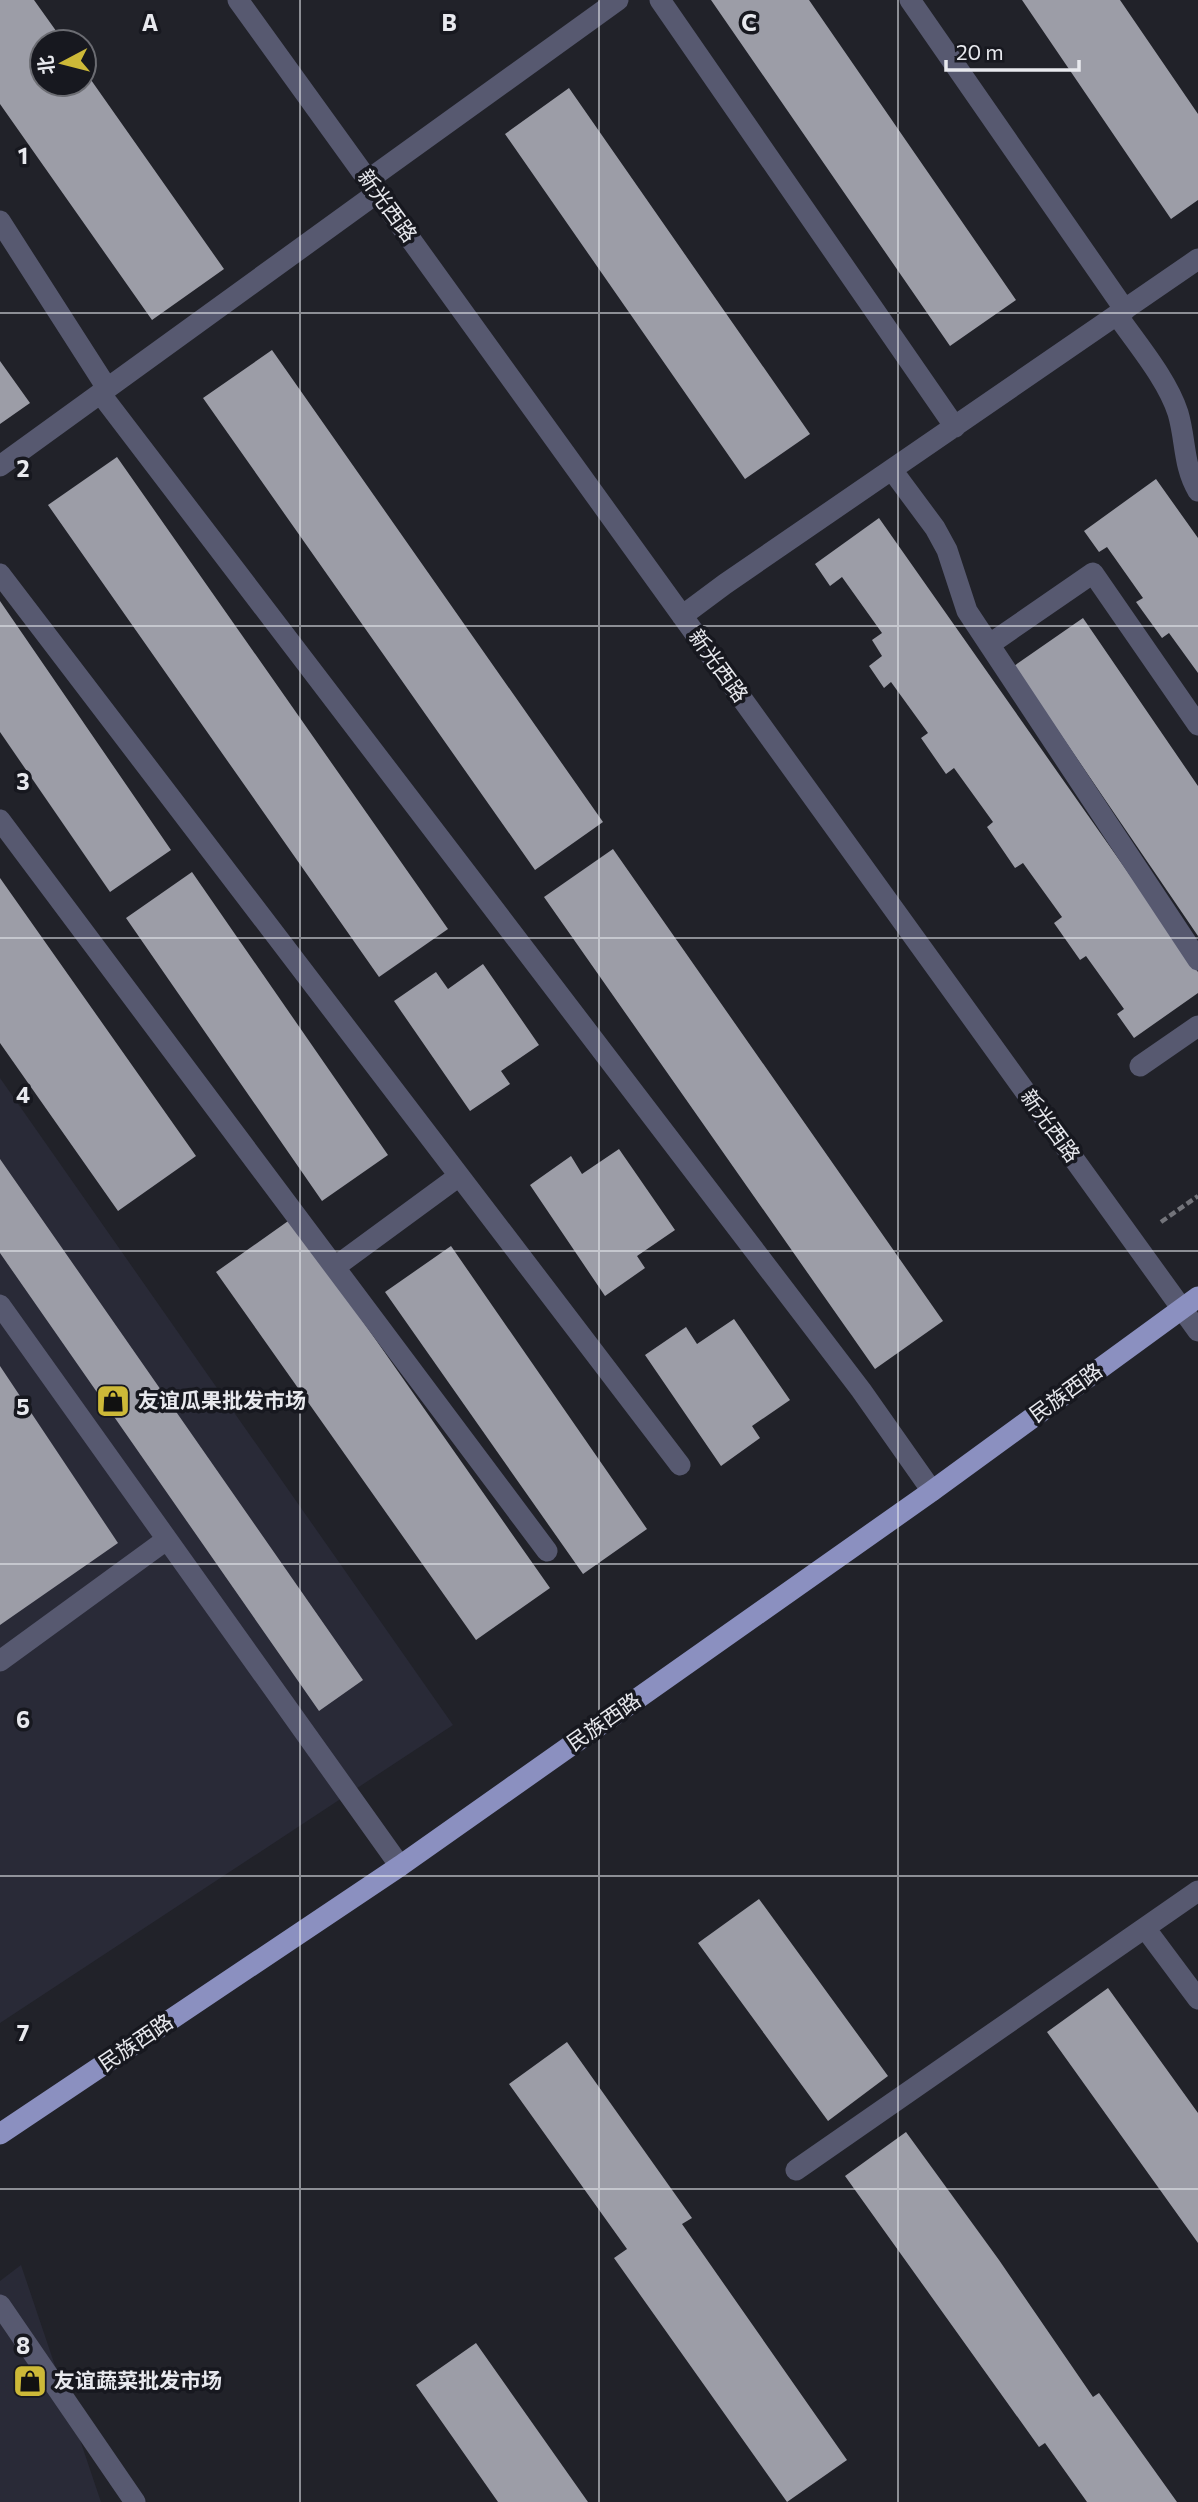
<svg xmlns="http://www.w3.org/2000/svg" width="1198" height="2502" font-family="Commissioner,'Noto Sans SC',sans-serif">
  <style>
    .built { fill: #292a37 }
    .building { fill: #9c9da7 }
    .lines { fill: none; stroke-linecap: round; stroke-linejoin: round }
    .path { stroke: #73747a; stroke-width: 4.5; stroke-dasharray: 7 3.5; stroke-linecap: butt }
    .minor { stroke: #575970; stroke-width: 21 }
    .major { stroke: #8b90c0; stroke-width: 21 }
    .grid { fill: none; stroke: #e8e9ee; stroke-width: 2; stroke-opacity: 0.55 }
    .labels { text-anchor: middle; stroke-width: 7; stroke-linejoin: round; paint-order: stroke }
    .street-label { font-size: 21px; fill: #e8e9ee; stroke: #17181f }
    .poi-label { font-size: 21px; font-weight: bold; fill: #e8e9ee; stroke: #17181f; text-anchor: start }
    .grid-label { font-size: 23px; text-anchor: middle; font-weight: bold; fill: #e8e9ee; stroke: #17181f; stroke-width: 7; stroke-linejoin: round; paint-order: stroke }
  </style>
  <rect width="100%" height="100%" fill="#212229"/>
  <path class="built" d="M0,1078L453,1725L0,2023Z
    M21,2265L101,2502H0V2281Z"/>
  <path class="building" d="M0,0H34L64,42H42V84H84V70L224,269L152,320L0,104Z
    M711,0H809L1016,300L950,346Z
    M1022,0H1120L1198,114V200L1171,219Z
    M569,88L810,434L745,479L505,134Z
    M272,350L603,822L535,870L203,398Z
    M0,361L30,403L0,424Z
    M117,457L448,929L379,977L48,505Z
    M1156,479L1198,538V673L1169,633L1162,638L1136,602L1143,598L1107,547L1099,552L1084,531Z
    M879,518L1198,972V993L1134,1038L1117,1014L1124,1009L1086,956L1080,960L1054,923L1062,917L1023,863L1015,868L987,827L993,822L954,768L946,774L921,738L928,733L891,682L884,688L869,666L882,656L872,640L882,633L842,577L830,586L815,564Z
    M0,601L171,850L110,892L0,732Z
    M1083,618L1198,786V936L1014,666Z
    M613,849L943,1321L875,1369L544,897Z
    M192,872L388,1155L322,1201L126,918Z
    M0,878L196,1156L118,1211L0,1043Z
    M483,964L539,1045L501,1071L510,1084L470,1111L394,1001L436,972L448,989Z
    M619,1149L675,1230L637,1256L645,1268L605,1296L530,1185L571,1156L582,1174Z
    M0,1159L363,1680L319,1711L0,1253Z
    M291,1219L550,1588L476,1640L216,1272Z
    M451,1246L647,1529L583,1574L385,1292Z
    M734,1319L790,1400L752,1426L760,1438L721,1466L645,1355L686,1327L697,1344Z
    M0,1366L118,1543L0,1625Z
    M759,1899L888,2076L828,2121L698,1943Z
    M1108,1988L1198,2113V2243L1047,2032Z
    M567,2042L692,2218L682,2224L847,2460L787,2502L614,2258L627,2249L509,2084Z
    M906,2132L999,2260L1093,2397L1099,2393L1177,2502H1087L1045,2443L1039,2447L845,2176Z
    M476,2343L588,2502H498L416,2385Z"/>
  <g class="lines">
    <path class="path" d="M1161,1222L1198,1196"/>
    <path class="minor" d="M238,0L1198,1331
      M660,0L955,427
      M910,0L1125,310
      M368,180L618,0
      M0,221L107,388
      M1117,315C1137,344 1167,379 1178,413C1186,440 1183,466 1198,491
      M100,393L861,1390L932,1491
      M0,466L377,193
      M892,470L935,528L947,550L967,611L1198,960
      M0,574L680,1465
      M682,616L725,584L1198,259
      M990,644L1093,573L1198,725
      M0,820L547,1551
      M1140,1066L1198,1026
      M335,1267L459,1176
      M0,1305L400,1866
      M0,1661L166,1540
      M1145,1928L1198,1999
      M796,2170L1198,1891
      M0,2305L135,2502"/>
    <path class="major" d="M0,2134L400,1866L932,1491L1198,1297"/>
  </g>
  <path class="grid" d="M300,0V2502M599,0V2502M898,0V2502M0,313H1198M0,626H1198M0,938H1198M0,1251H1198M0,1564H1198M0,1876H1198M0,2189H1198"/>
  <defs>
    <g id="shop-square" transform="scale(1.75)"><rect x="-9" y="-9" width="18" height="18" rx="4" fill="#cdb938" stroke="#17181f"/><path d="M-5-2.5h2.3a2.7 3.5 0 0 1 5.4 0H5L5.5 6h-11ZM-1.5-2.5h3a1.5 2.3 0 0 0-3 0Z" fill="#111"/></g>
  </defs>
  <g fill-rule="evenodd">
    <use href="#shop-square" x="113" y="1401"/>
    <use href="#shop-square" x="30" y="2381"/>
  </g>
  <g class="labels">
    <g class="street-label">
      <text transform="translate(387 206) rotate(54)" y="7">新光西路</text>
      <text transform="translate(718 666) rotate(54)" y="7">新光西路</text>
      <text transform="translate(1050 1126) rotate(54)" y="7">新光西路</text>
      <text transform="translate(1066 1393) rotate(-36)" y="7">民族西路</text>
      <text transform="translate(604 1722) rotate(-35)" y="7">民族西路</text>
      <text transform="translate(136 2043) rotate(-34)" y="7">民族西路</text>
    </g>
    <g class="poi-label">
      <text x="138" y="1408">友谊瓜果批发市场</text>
      <text x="54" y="2388">友谊蔬菜批发市场</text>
    </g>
  </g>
  <g class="grid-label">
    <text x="150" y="31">A</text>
    <text x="449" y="31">B</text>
    <text x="749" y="31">C</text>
    <text x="23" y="164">1</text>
    <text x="23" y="477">2</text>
    <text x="23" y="790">3</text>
    <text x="23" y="1103">4</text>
    <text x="23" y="1415">5</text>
    <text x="23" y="1728">6</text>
    <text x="23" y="2041">7</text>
    <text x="23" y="2354">8</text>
  </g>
  <g transform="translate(63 63) rotate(263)"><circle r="33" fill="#17181f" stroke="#6b6c72" stroke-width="2"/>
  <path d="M0-5L12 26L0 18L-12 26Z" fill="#cdb938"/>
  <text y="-10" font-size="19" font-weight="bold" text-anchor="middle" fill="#e8e9ee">北</text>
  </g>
  <path d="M946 60v10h133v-10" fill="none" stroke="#e8e9ee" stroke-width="3.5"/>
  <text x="956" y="60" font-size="21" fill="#e8e9ee" stroke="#17181f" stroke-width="5" paint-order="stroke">20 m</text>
</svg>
